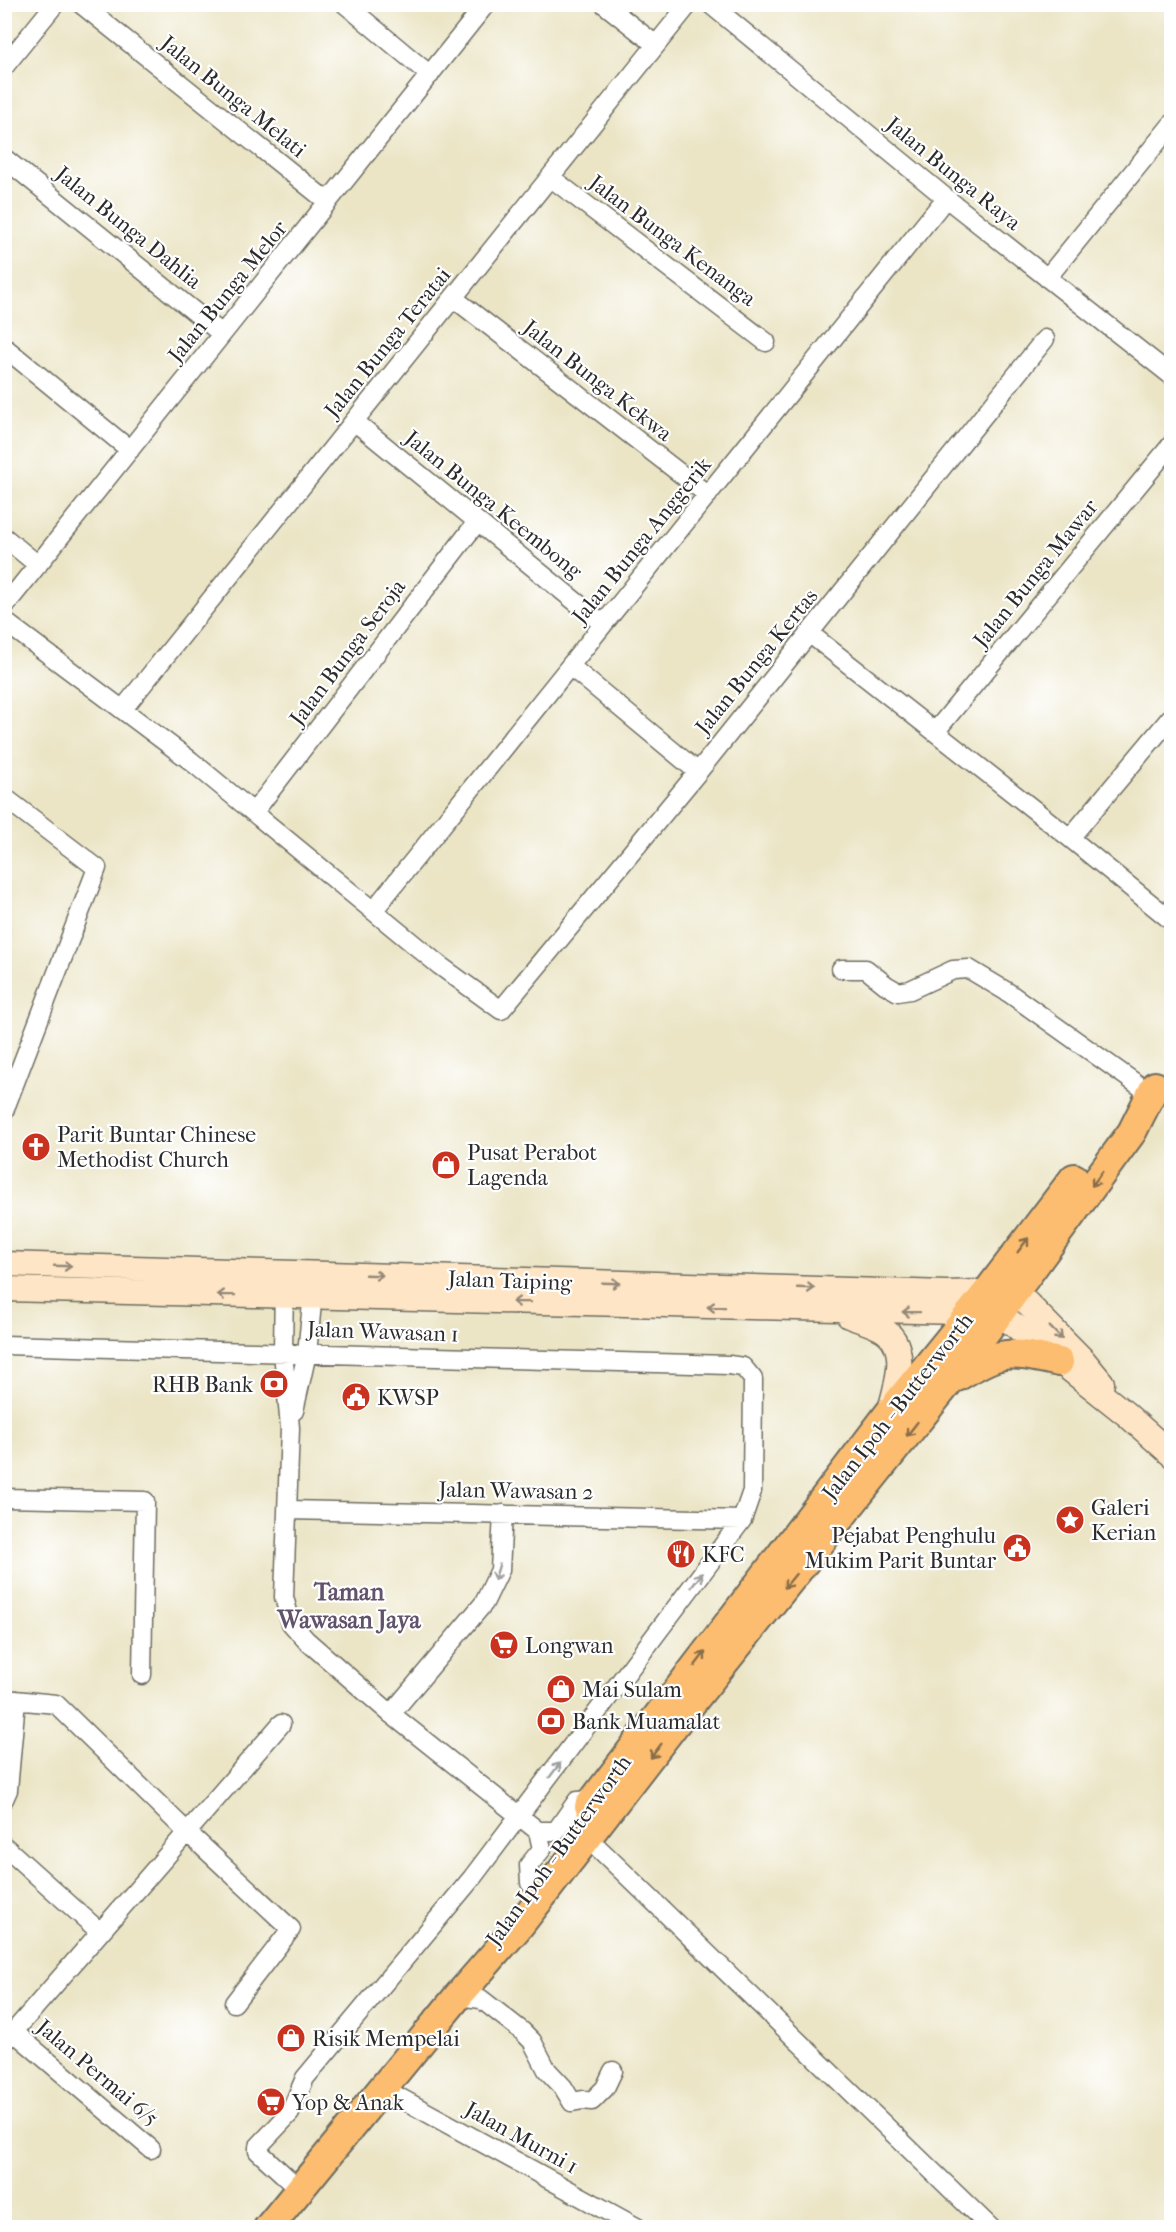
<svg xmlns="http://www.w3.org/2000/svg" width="1176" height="2232" font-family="'IM FELL French Canon',serif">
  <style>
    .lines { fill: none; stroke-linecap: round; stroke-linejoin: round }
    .minor-casing { stroke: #6e6c61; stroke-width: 21 }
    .secondary-casing { stroke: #6e6c61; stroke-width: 27 }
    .trunk-casing { stroke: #6e6c61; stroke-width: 32 }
    .minor { stroke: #fff; stroke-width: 18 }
    .secondary { stroke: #fee5c5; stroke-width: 24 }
    .trunk { stroke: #fcbd6f; stroke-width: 28 }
    .oneway { stroke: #896d4a }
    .oneway2 { stroke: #948878 }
    .oneway3 { stroke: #a0a0a0 }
    .labels { text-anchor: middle; stroke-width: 4.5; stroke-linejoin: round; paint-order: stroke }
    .street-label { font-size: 22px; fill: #2b2b2b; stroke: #fff }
    .poi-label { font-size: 22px; fill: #2b2b2b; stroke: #fff; text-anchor: start }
    .neighbourhood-label { font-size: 24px; font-weight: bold; fill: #61536a; stroke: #fff }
  </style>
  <rect width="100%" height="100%" fill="#fff"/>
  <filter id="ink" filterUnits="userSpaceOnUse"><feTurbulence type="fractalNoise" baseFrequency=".0167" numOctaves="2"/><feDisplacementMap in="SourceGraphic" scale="12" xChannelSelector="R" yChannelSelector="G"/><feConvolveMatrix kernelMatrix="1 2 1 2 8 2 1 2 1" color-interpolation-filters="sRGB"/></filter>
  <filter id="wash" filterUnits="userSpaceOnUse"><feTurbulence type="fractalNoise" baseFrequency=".008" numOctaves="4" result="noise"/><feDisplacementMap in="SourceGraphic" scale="24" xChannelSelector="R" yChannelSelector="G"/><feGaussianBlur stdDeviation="1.35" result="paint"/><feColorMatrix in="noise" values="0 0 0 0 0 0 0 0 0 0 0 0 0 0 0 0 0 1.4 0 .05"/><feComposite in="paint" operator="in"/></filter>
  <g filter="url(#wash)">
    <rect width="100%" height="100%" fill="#ebe5c6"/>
  </g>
  <g filter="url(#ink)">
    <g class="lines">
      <g class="minor-casing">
        <path id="minor" d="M81,4L328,202
          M345,4L430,75
          M604,4L656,45
          M710,4L946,198L1172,376
          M4,67L55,4
          M4,158L222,334
          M550,177L766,342
          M1047,278L1172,124
          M460,303L708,495
          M4,347L130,450
          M354,421L603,624
          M4,537L38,565
          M4,607L486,4
          M4,621L191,761L439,965L501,1010L698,772L1045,339
          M809,633L1070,838L1172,921
          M570,666L698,772
          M123,709L689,4
          M935,732L1172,444
          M4,797L97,868L4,1111
          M254,812L477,522
          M1070,838L1172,716
          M373,911L946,198
          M841,969H866L886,985L898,992L910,990L953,970L969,969L1009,993L1148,1092
          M284,1284L283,1352L290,1428L284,1597L291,1623L306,1640L391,1714L538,1831L542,1849L529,1865L530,1883
          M4,1345L729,1365L743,1367L753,1379L752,1491L742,1520L472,1878L305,2078L290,2113L258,2147V2151L298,2188
          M294,1411L307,1353L314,1284
          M4,1498L145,1501L142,1675
          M288,1510L742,1520
          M4,1699L56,1704L187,1832L291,1929L234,2003
          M391,1714L484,1603L500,1570L503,1514
          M4,1799L8,1790L16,1700
          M538,1831H556L577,1801L593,1800
          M588,1838L991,2228
          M4,1846L100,1932
          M458,1996L481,1999L522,2031L532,2041L547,2070L563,2087L572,2102L583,2100L592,2101L605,2088L613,2071
          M14,2032L151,2149
          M4,2043L281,1724
          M382,2088L638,2228"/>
      </g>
      <g class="secondary-casing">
        <path id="secondary" d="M4,1264L946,1293L1015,1291L1084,1361L1102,1383
          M4,1289L999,1313L1126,1414L1172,1455
          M849,1316C859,1320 870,1323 880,1328C911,1343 897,1384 890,1410"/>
      </g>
      <g class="trunk-casing">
        <path id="trunk" d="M957,1377C1003,1349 1008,1351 1059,1362
          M589,1806L890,1412L988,1291L1074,1178
          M268,2228L458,1996L519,1926L682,1715L948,1383L1132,1132L1155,1086"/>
      </g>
      <use href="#minor" class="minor"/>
      <use href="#secondary" class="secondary"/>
      <use href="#trunk" class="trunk"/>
    </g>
    <defs><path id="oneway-shaft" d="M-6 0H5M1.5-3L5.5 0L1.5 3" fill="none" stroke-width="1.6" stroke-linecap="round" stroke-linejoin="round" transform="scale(1.5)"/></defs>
    <g class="oneway">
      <use href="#oneway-shaft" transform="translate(1097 1179) rotate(126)"/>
      <use href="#oneway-shaft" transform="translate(1023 1245) rotate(-53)"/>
      <use href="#oneway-shaft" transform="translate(912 1429) rotate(128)"/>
      <use href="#oneway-shaft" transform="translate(790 1581) rotate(129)"/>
      <use href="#oneway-shaft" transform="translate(700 1659) rotate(-53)"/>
      <use href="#oneway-shaft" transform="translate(656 1751) rotate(127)"/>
    </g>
    <g class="oneway2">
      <use href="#oneway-shaft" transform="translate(63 1266) rotate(2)"/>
      <use href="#oneway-shaft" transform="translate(374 1275) rotate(2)"/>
      <use href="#oneway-shaft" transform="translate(611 1283) rotate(2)"/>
      <use href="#oneway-shaft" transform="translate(806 1288) rotate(2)"/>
      <use href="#oneway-shaft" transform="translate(226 1295) rotate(-179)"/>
      <use href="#oneway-shaft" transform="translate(521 1302) rotate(-179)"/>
      <use href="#oneway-shaft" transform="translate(716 1307) rotate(-179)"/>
      <use href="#oneway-shaft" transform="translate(911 1312) rotate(-179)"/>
      <use href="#oneway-shaft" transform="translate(1056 1333) rotate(45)"/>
    </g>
    <g class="oneway3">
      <use href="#oneway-shaft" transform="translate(497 1572) rotate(107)"/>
      <use href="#oneway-shaft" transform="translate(697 1580) rotate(-53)"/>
      <use href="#oneway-shaft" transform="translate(555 1770) rotate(-53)"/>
    </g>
  </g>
  <defs>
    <g id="church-disc" transform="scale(1.5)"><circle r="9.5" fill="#c8321e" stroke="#fff"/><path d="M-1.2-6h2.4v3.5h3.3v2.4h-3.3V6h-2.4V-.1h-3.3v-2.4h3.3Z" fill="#fff"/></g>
    <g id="shop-disc" transform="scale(1.5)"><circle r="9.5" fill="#c8321e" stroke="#fff"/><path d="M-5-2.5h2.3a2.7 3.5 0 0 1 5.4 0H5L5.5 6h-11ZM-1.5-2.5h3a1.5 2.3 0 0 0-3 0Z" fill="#fff"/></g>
    <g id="bank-disc" transform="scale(1.5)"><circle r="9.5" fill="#c8321e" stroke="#fff"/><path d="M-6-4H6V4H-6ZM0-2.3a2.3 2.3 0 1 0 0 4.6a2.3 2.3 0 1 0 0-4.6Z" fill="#fff"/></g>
    <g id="civic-disc" transform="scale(1.5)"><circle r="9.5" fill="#c8321e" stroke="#fff"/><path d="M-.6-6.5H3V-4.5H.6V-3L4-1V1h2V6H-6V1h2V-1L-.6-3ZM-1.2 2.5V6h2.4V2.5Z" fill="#fff"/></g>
    <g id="sight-disc" transform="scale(1.5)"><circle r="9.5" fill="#c8321e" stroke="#fff"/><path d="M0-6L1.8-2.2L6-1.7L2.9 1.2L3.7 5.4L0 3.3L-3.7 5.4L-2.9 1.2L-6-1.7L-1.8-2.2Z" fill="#fff"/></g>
    <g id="restaurant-disc" transform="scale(1.5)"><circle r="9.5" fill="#c8321e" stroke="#fff"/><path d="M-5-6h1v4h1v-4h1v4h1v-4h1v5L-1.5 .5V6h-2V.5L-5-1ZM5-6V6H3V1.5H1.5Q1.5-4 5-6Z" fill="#fff"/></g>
    <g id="supermarket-disc" transform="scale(1.5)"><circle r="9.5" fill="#c8321e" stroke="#fff"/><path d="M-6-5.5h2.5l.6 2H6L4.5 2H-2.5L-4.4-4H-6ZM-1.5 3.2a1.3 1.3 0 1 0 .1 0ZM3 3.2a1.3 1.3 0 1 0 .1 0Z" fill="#fff"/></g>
  </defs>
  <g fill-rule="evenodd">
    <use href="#church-disc" x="36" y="1147"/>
    <use href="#shop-disc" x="446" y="1165"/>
    <use href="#bank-disc" x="274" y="1384"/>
    <use href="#civic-disc" x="356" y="1397"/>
    <use href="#sight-disc" x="1070" y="1520"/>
    <use href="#civic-disc" x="1017" y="1548"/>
    <use href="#restaurant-disc" x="681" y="1554"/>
    <use href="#supermarket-disc" x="504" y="1645"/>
    <use href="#shop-disc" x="561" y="1689"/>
    <use href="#bank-disc" x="551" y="1721"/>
    <use href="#shop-disc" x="291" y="2038"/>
    <use href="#supermarket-disc" x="271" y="2102"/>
  </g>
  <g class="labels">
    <g class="street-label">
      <text transform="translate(234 96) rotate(39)" y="8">Jalan Bunga Melati</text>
      <text transform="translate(954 173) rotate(39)" y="8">Jalan Bunga Raya</text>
      <text transform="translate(129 227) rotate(39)" y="8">Jalan Bunga Dahlia</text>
      <text transform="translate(673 240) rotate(37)" y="8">Jalan Bunga Kenanga</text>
      <text transform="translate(227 291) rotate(-51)" y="8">Jalan Bunga Melor</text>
      <text transform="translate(387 342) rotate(-51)" y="8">Jalan Bunga Teratai</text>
      <text transform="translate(598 380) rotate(38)" y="8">Jalan Bunga Kekwa</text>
      <text transform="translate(494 504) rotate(39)" y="8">Jalan Bunga Keembong</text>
      <text transform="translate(641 540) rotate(-51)" y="8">Jalan Bunga Anggerik</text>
      <text transform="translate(1035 573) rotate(-51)" y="8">Jalan Bunga Mawar</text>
      <text transform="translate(347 652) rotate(-53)" y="8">Jalan Bunga Seroja</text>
      <text transform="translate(756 661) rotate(-51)" y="8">Jalan Bunga Kertas</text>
      <text transform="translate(510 1280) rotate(2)" y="8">Jalan Taiping</text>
      <text transform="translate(383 1331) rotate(2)" y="8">Jalan Wawasan 1</text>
      <text transform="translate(897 1406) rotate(-52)" y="8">Jalan Ipoh - Butterworth</text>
      <text transform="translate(516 1490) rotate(1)" y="8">Jalan Wawasan 2</text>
      <text transform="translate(558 1850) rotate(-54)" y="8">Jalan Ipoh - Butterworth</text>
      <text transform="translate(98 2072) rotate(40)" y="8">Jalan Permai 6/5</text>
      <text transform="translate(522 2137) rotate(29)" y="8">Jalan Murni 1</text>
    </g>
    <g class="poi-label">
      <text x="57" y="1142">Parit Buntar Chinese<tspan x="57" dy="25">Methodist Church</tspan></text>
      <text x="467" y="1160">Pusat Perabot<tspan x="467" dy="25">Lagenda</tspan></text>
      <text x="253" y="1392" text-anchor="end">RHB Bank</text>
      <text x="377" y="1405">KWSP</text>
      <text x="1091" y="1515">Galeri<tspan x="1091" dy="25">Kerian</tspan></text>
      <text x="996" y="1543" text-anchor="end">Pejabat Penghulu<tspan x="996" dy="25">Mukim Parit Buntar</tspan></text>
      <text x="702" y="1562">KFC</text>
      <text x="525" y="1653">Longwan</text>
      <text x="582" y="1697">Mai Sulam</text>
      <text x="572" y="1729">Bank Muamalat</text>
      <text x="312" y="2046">Risik Mempelai</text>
      <text x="292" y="2110">Yop &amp; Anak</text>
    </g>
    <g class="neighbourhood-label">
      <text x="349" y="1600">Taman<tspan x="349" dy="28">Wawasan Jaya</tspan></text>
    </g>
  </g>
  <rect width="1176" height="2232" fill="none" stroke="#fff" stroke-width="24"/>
</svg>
